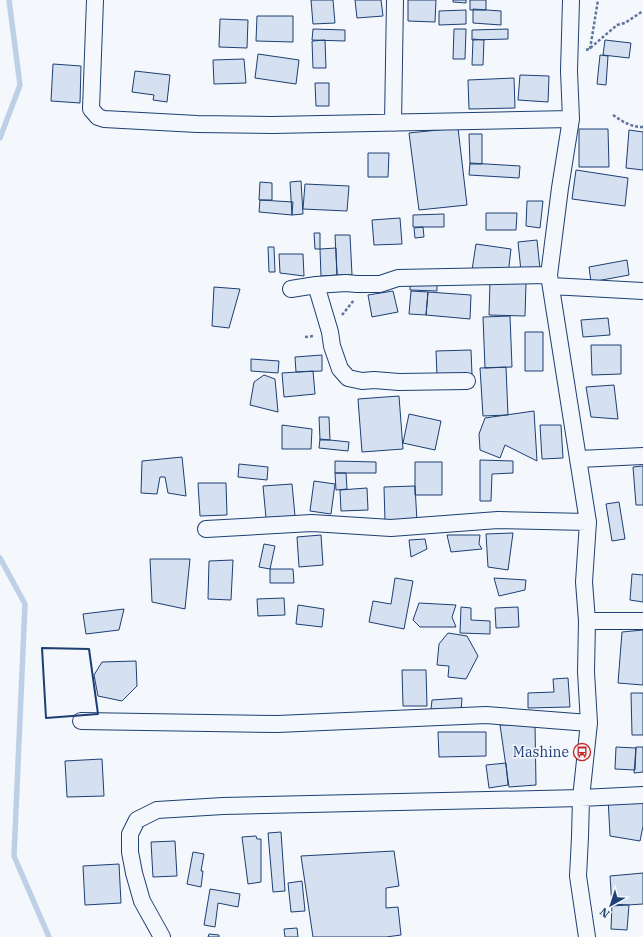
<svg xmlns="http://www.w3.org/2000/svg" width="643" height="937" font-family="'IBM Plex Serif',serif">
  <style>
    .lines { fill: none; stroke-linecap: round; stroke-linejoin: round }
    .stream { stroke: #bed0e5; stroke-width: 5.5 }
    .building { fill: #d5e0f0; stroke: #1d3f73 }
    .minor-casing { stroke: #1d3f73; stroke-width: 18 }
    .path { stroke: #5e769c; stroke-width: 2.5; stroke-dasharray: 3 2; stroke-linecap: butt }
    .minor { stroke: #f4f7fb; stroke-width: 16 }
    .wall { stroke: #1d3f73; stroke-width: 2 }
    .labels { text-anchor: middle; stroke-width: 3; stroke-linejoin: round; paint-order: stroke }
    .poi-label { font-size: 14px; fill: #1d3f73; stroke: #f4f7fb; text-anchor: end }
  </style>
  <rect width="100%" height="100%" fill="#f4f7fb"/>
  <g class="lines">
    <path class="stream" d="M0,138L20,85L9,0
      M0,558L25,604L14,856L49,937"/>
  </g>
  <path class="building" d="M311,0H333L335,23L313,24Z
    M355,0H381L383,16L357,18Z
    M408,0H436L435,22L408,21Z
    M453,0H466V3L453,2Z
    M470,0H486V10H470Z
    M473,9L501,11V25L473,23Z
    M466,10V24L439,25V11Z
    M257,16H293V42L256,41Z
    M220,19L248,20L247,48L219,47Z
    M313,29L345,30V41L312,40Z
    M454,29H466L465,59H453Z
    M508,29V39L472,40V30Z
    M473,39L484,40L483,65H472Z
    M325,40L326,68H313L312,41Z
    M605,40L631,43L629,58L603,55Z
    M258,54L299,60L296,84L255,78Z
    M600,55L608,56L606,85L597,84Z
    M244,59L246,83L214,84L213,60Z
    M53,64L81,66L80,103L51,101Z
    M135,71L170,75L167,102L153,100L154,95L132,92Z
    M520,75L549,76L548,102L518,100Z
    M514,78L515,108L469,109L468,80Z
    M315,83H329V106H316Z
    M458,128L467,205L419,210L409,133Z
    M579,129H608L609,167H579Z
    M629,130L643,132V170L626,168Z
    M469,134H482V164H470Z
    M368,153H389L388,177H368Z
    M470,163L520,166L519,178L469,175Z
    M576,170L628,178L625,206L572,199Z
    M301,181L303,214L292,215L290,182Z
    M260,182L272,183V200H259Z
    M305,184L349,186L347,211L303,209Z
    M260,200L293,202L292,215L259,212Z
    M527,201H543L540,228L526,226Z
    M486,213H517L516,230H486Z
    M444,214V227H413V215Z
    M400,218L402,244L374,245L372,220Z
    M423,227L424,237L415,238L414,228Z
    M314,233H320V249H315Z
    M335,235H350L352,275H337Z
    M537,240L540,269L521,271L518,242Z
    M476,244L511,249L508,275L472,270Z
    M268,247H274L275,272H269Z
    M336,248L337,275L321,276L320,249Z
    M279,254H303L304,276L280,273Z
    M627,260L629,275L591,282L589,267Z
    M410,281H437V291L410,290Z
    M490,282L526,283L525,316L489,315Z
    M214,287L240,289L229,328L212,326Z
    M393,291L398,312L372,317L368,295Z
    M411,291L428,292L426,315L409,314Z
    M428,292L471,295L470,319L426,315Z
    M510,316L512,367L485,368L483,317Z
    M608,318L610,335L583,337L581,320Z
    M525,332H543V371H525Z
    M591,345H621V374L592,375Z
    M471,350L472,375L437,376L436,351Z
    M322,355V371L296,372L295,357Z
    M251,359L279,361L278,373L251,371Z
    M506,367L508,415L483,416L480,368Z
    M313,371L315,394L284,397L282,373Z
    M264,375L275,379L278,412L250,405L254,382Z
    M614,385L618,419L591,417L586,387Z
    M399,396L403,449L362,452L358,399Z
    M534,411L537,461L505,445L500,458L480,450L479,434L485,418Z
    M409,414L441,421L435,450L403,443Z
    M319,417H329L330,440H320Z
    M282,425L312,429L311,449H282Z
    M540,425H561L563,458L542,459Z
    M320,439L349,442L348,451L319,448Z
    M182,457L186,496L168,493L165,477H160L157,494L141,493L142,461Z
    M480,460L513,461V473L492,474L491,501H480Z
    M335,461L376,462V473H335Z
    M415,462H442V495H415Z
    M239,464L268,467L267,480L238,477Z
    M643,466V505H636L633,467Z
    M335,473H346L347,489L336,490Z
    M314,481L335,484L331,514L310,511Z
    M198,483H226L227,515L200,516Z
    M292,484L295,516L266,518L263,486Z
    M415,486L417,521H385L384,487Z
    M367,488L368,510L341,511L340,490Z
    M619,502L625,539L612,541L606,504Z
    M513,533L508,570L488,567L486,534Z
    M321,535L323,565L299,567L297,537Z
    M447,535H480L479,544L482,549L451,552Z
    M425,539L427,549L411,557L409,540Z
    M264,544L275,546L270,569L259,567Z
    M150,559H190L185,609L152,602Z
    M233,560L231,600L208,599L209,561Z
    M270,569H293L294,583H270Z
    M632,574L643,575V602L630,600Z
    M395,578L413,581L404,629L369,622L373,601L391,604Z
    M494,578L526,580L525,590L499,596Z
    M284,598L285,615L258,616L257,599Z
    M419,603L456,605L452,617L456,627H420L413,620Z
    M298,605L324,609L322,627L296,624Z
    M461,607L471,608V620L490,621V634L460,633Z
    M518,607L519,627L496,628L495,608Z
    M124,609L119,630L86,634L83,614Z
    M643,630V685L618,683L622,632Z
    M448,633L467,636L478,656L466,679L448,677L449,666L437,665L439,644Z
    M136,661L137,686L122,701L98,696L94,675L102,662Z
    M402,670H426L427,706H403Z
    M568,678L570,707L528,708V693L554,692L553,679Z
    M631,693H643V735H632Z
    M462,698L461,712L431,709L432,700Z
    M535,724L536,785L509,787L500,725Z
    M438,732H486V756L439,757Z
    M616,747L636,748L635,770L615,769Z
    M636,747H643V772L634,773Z
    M102,759L104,796L67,797L65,761Z
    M506,763L508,785L489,788L486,765Z
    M608,798L643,800V826L640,841L610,836Z
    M281,832L285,891L273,892L268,833Z
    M256,836L257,839H261V882L248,884L242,837Z
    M175,841L177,876L153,877L151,842Z
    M394,851L399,886L386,888V908L398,907L401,935L386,937H313L301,856Z
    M193,852L204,854L201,871H203L201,887L187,884Z
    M119,864L121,903L85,905L83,866Z
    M643,873V904L612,906L610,876Z
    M302,881L305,911L291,912L288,883Z
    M210,889L240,894L238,907L218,903L215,927L204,925Z
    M612,904L629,905L627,930L611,929Z
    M297,928L298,937H285L284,929Z
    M209,934L219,935V937H208Z"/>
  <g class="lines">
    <g class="minor-casing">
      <path id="minor" d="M95,0L91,109L98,117L104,119L197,124L272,125L571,119
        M571,0L569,71L571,119L560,188L549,275L588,522L584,582L587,621L586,672L589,723L581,798L580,837L578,876L587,937
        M393,123L395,0
        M316,285L346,283L357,284H380L398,278L549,275
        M551,286L643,291
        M291,289L316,285L330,332L332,346L340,369L348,378L362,381L374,380L399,382L467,381
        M579,459L643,456
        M206,529L312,523L391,528L498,520L588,522
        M587,621H643
        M81,721L277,724L486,715L589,723
        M162,937L142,901L134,873L130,852V834L137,820L157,810L223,806L581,798L643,795"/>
    </g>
    <path class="path" d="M590,49L598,0
      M586,50L589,49L617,25L625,23L643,11
      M613,115C623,122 631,127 643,127
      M342,315L354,300
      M305,337L314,336"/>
    <use href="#minor" class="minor"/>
    <path class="wall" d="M42,648L89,649L98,714L46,718Z"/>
  </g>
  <defs>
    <g id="bus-ring" transform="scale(0.9)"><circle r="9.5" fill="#f4f7fb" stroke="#c62828" stroke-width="1.5"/><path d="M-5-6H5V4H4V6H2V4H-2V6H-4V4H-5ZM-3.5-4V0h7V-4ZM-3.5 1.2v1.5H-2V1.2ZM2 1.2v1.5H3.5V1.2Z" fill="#c62828"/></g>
  </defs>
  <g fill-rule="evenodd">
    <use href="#bus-ring" x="582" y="752"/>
  </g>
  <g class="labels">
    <g class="poi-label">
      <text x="569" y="757">Mashine</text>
    </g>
  </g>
  <g transform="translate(611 905) rotate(219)" stroke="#f4f7fb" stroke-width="3" paint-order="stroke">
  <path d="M0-3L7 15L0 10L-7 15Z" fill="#1d3f73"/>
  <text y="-6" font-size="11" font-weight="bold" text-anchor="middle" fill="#1d3f73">N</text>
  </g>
</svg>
